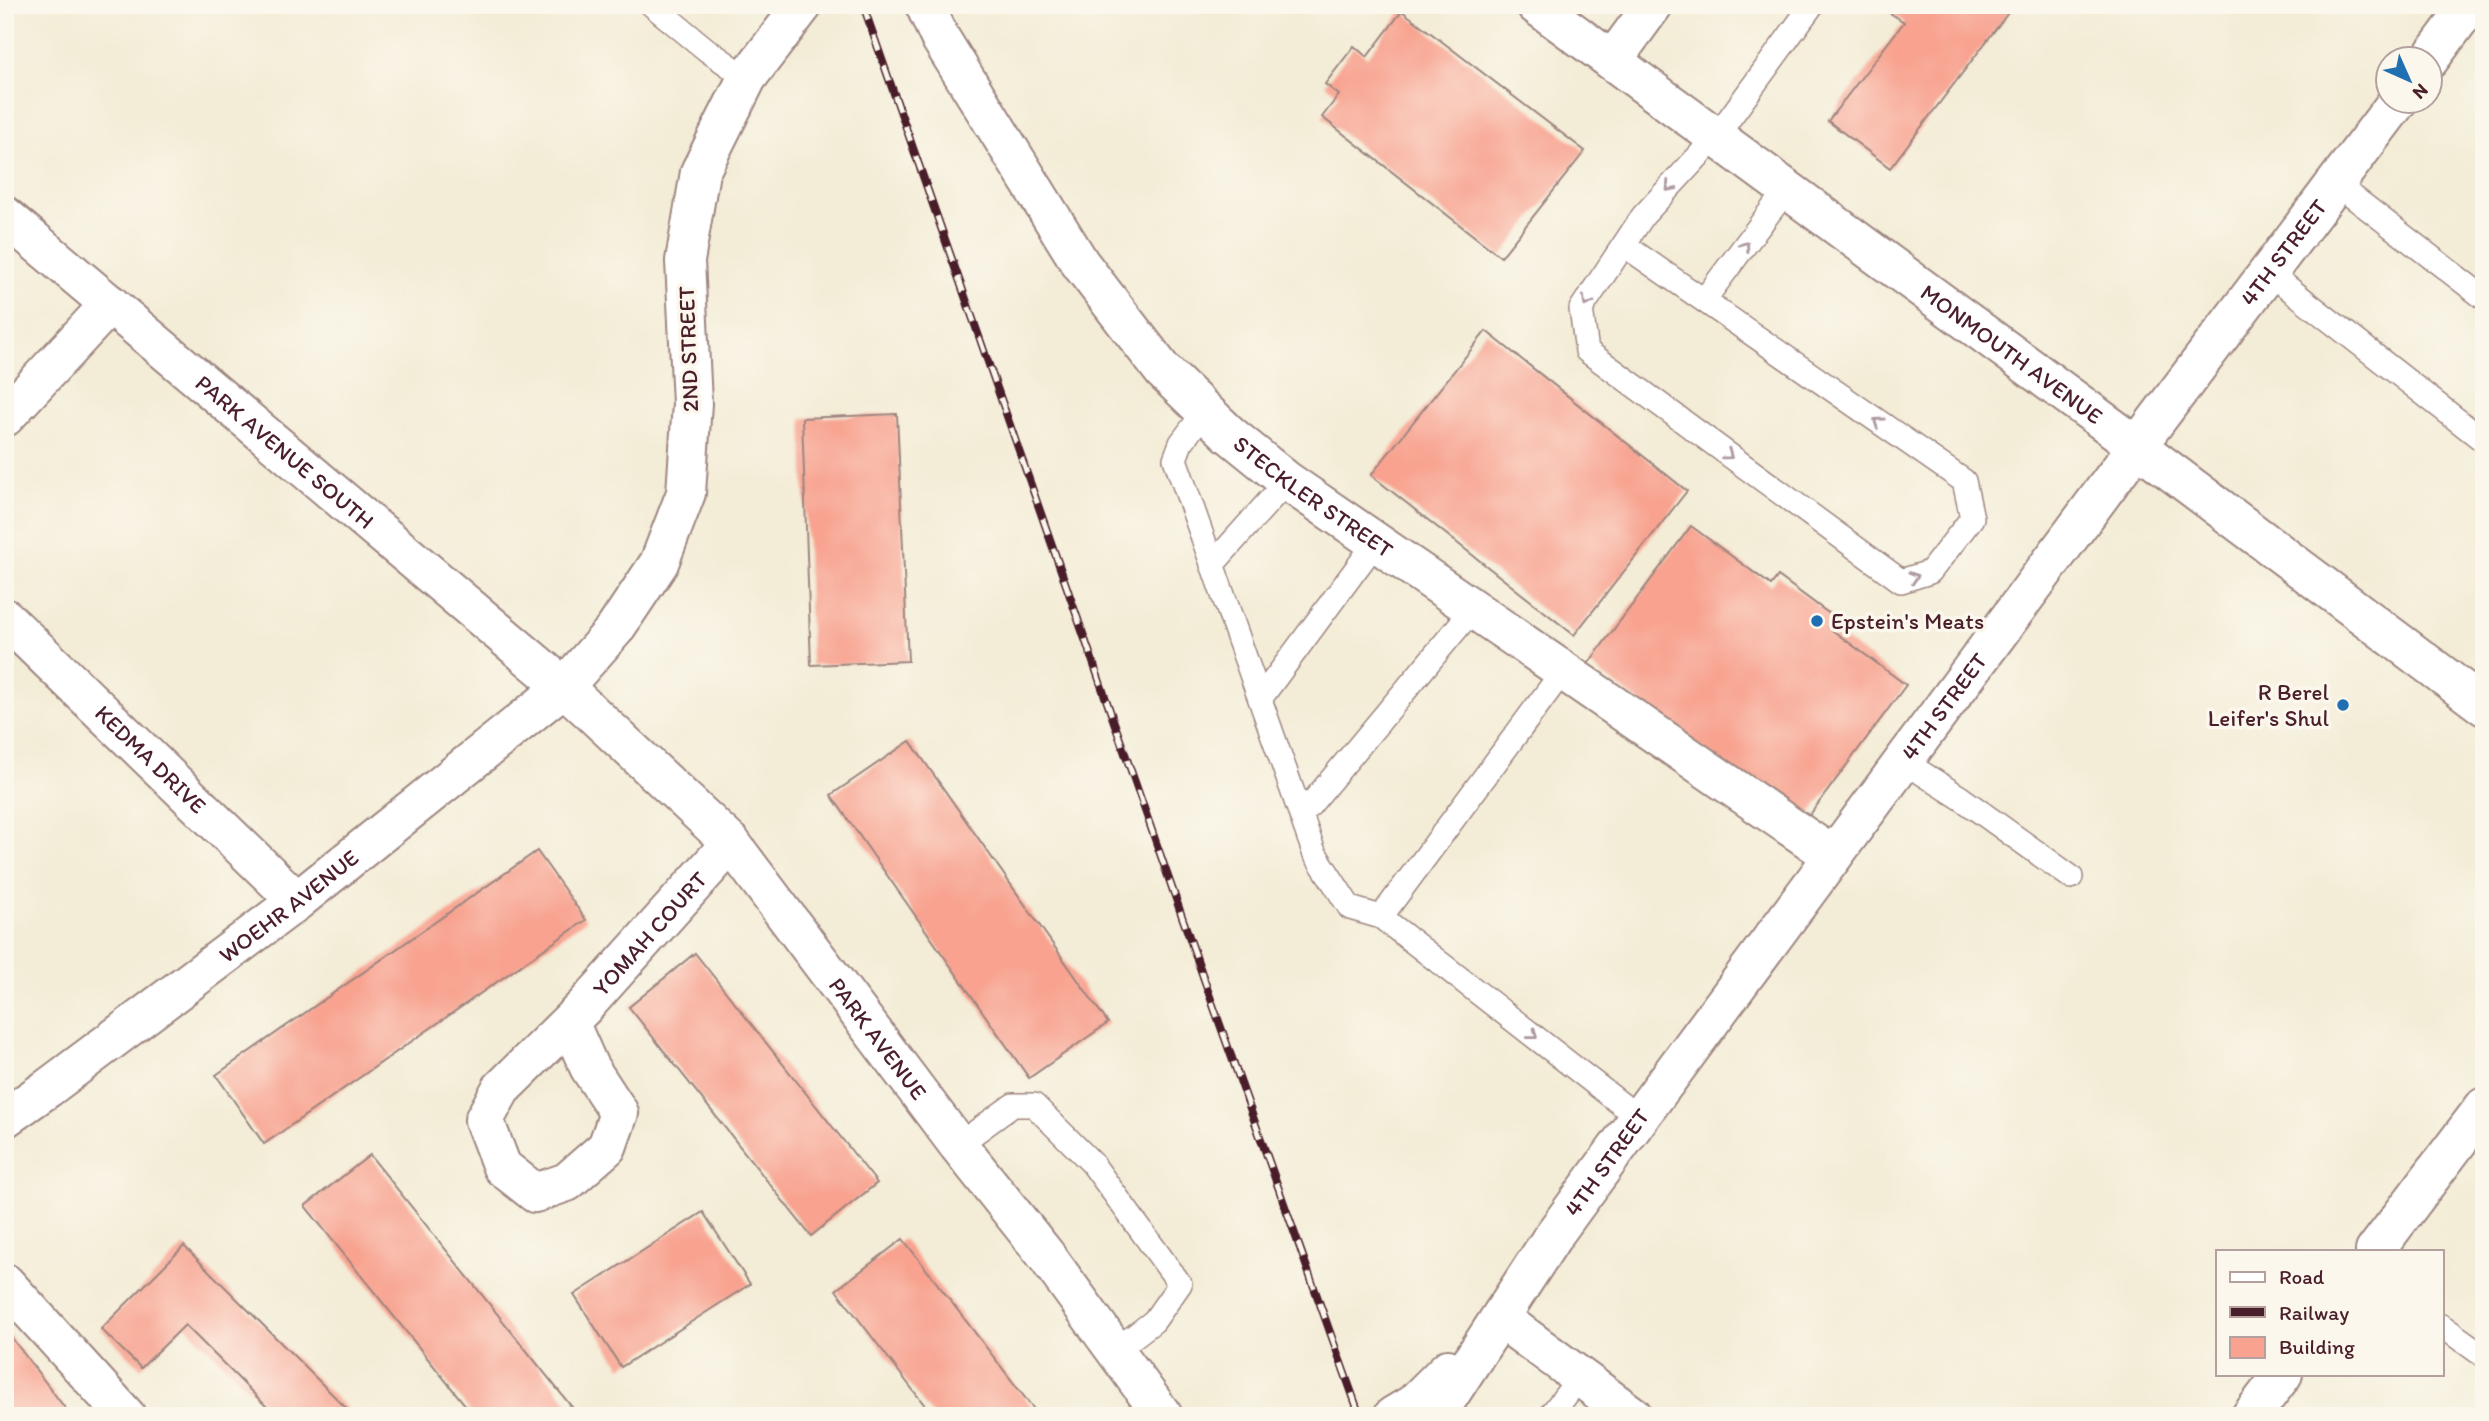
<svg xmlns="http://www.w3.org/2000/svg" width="2489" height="1421" font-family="Itim,sans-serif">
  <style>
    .building { fill: #f8a28f }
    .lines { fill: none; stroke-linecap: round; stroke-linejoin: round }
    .service-casing { stroke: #9e8680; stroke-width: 26 }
    .minor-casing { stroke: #9e8680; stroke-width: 42 }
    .tertiary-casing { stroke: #9e8680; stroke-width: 42 }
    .service { stroke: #fff; stroke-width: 23 }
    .minor { stroke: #fff; stroke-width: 38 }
    .tertiary { stroke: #fff; stroke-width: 38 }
    .rail-casing { stroke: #4a1f2b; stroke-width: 8 }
    .rail { stroke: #fbf7ec; stroke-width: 5; stroke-dasharray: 16; stroke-linecap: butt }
    .oneway { stroke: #ae9aa0 }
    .poi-dot { fill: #1f6fb2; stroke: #fbf7ec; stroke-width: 2.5 }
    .labels { text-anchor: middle; stroke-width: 7; stroke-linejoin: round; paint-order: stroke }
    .street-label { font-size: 23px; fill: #4a1f2b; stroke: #fbf7ec }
    .poi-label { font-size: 23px; fill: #4a1f2b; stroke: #fbf7ec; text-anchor: start }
  </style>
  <rect width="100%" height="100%" fill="#fbf7ec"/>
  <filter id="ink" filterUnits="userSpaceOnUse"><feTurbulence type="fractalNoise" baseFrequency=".0143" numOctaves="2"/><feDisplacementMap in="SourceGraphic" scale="14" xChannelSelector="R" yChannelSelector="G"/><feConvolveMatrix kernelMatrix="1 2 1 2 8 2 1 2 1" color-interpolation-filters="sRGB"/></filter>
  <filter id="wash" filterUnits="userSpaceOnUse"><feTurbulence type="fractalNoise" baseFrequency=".00686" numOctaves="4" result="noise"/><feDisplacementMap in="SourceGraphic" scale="28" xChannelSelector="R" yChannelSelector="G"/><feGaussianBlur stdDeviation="1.57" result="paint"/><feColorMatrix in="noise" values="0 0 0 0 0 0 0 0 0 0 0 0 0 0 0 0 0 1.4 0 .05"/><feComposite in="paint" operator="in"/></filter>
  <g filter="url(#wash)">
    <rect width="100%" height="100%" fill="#f3ecd6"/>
    <g id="blocks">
      <path class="building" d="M1896,5H2014L1890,168L1828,121L1904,22L1890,13Z
        M1402,11L1585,151L1501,257L1322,117L1339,95L1325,84L1354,46L1367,57Z
        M1486,331L1687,491L1574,635L1371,475Z
        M897,414L908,661L811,665L802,418Z
        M1691,526L1771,585L1778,576L1835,618L1828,627L1906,685L1803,824L1588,664Z
        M910,741L1108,1023L1029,1078L831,795Z
        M537,851L586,920L264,1144L216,1075Z
        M695,953L877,1183L811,1236L629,1007Z
        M370,1155L579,1416H474L305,1206Z
        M703,1212L750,1284L621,1367L574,1295Z
        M903,1239L1039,1416H933L836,1290Z
        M184,1246L354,1416H276L185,1325L141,1368L101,1329Z
        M5,1329L71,1416H5Z"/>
    </g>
  </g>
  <g filter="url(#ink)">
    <use href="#blocks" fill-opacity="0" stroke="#9e8680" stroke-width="2"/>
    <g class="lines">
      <g class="service-casing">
        <path id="service" d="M652,5L707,50L747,78
          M2335,183L2484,298
          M1624,245L1964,481L1972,518L1930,572L1901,581L1587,351L1581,309L1643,216L1716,137L1812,5
          M2268,272L2484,441
          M1704,300L1787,189
          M1205,411L1181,443L1175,459L1314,852L1350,908L1381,917L1563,671
          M1212,565L1287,481
          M1260,699L1376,542
          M1903,761L1961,798L2071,877
          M1301,816L1473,609
          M1381,917L1639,1118
          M958,1145L1013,1105H1034L1092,1163L1180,1284L1154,1321L1116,1350
          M2442,1326L2484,1356
          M1550,1416L1580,1377"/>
      </g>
      <g class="minor-casing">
        <g id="minor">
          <path id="s1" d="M925,5L939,36L1080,263L1163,371L1229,434L1287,481L1833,856"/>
          <path id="s2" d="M1536,5L2137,446L2484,706"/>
          <path d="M1612,61L1653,5"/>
          <path d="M5,417L110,304"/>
          <path id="s3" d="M5,618L297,901"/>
          <path id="s4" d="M569,1022L589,1067L619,1113L607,1147L567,1182L535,1193L502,1167L484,1120L501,1089L585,1006L731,843"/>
          <path id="s5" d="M5,1118L48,1088L297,901L564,687L615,629L659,563L686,493L692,403L685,261L700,172L747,78L803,5"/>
          <path d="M2375,1251L2484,1107"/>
          <path d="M5,1283L126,1416"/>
          <path d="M2251,1416L2283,1374"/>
        </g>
      </g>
      <g class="tertiary-casing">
        <g id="tertiary">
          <path d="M2429,60L2470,5"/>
          <path id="s6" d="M5,216L564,687L731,843L958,1145L1045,1254L1163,1416"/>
          <path d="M1500,1318L1633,1416"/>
          <path d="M1393,1416L1413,1404L1448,1369"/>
          <path id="s7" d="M1436,1416L1553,1236L1639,1118L2137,446L2397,102"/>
        </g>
      </g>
      <use href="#service" class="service"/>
      <use href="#minor" class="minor"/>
      <use href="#tertiary" class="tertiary"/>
      <g class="rail-casing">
        <path id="rail" d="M863,5L1213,1005L1360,1416"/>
      </g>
      <use href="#rail" class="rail"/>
    </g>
    <defs><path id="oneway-chevron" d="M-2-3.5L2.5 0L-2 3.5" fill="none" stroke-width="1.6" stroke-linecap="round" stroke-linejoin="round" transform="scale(1.75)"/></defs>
    <g class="oneway">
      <use href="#oneway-chevron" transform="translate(1670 187) rotate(132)"/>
      <use href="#oneway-chevron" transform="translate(1745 246) rotate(-53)"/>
      <use href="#oneway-chevron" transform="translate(1587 302) rotate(119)"/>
      <use href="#oneway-chevron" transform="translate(1878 422) rotate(-145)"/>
      <use href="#oneway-chevron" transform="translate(1728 455) rotate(36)"/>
      <use href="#oneway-chevron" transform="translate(1914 577) rotate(-18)"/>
      <use href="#oneway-chevron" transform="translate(1533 1035) rotate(38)"/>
    </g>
  </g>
  <g class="poi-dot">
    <circle cx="1817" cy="621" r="7"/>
    <circle cx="2343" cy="705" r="7"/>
  </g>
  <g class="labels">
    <g class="street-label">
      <text dy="8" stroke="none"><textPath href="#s7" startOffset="1440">4TH STREET</textPath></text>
      <text transform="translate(688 349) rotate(-92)" y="8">2ND STREET</text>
      <text dy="8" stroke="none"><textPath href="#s2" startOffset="590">MONMOUTH AVENUE</textPath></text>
      <text dy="8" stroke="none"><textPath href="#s6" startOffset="366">PARK AVENUE SOUTH</textPath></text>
      <text dy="8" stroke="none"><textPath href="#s1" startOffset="634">STECKLER STREET</textPath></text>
      <text dy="8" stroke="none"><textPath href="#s7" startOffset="873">4TH STREET</textPath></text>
      <text dy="8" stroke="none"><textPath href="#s3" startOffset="203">KEDMA DRIVE</textPath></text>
      <text dy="8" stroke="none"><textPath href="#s5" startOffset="354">WOEHR AVENUE</textPath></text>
      <text dy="8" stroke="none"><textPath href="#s4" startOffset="570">YOMAH COURT</textPath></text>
      <text dy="8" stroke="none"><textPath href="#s6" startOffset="1204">PARK AVENUE</textPath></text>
      <text dy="8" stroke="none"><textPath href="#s7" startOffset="306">4TH STREET</textPath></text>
    </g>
    <g class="poi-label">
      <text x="1831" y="629">Epstein's Meats</text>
      <text x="2329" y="700" text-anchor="end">R Berel<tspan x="2329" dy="26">Leifer's Shul</tspan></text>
    </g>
  </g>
  <rect width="2489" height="1421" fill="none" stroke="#fbf7ec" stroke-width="28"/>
  <rect x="2216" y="1250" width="228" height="126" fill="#fbf7ec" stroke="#b4a19f" stroke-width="2"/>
  <rect x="2230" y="1272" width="35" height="10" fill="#ffffff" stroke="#b4a19f" stroke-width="2"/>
  <text x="2279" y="1284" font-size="21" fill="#4a1f2b">Road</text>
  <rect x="2230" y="1307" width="35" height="10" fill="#4a1f2b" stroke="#b4a19f" stroke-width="2"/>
  <text x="2279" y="1320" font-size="21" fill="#4a1f2b">Railway</text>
  <rect x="2230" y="1337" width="35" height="21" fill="#f8a28f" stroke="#b4a19f" stroke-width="2"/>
  <text x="2279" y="1354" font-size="21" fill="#4a1f2b">Building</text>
  <g transform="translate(2409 80) rotate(135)"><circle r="33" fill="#fbf7ec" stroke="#b4a19f" stroke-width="2"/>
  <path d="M0-5L12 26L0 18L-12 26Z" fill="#1f6fb2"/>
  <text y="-10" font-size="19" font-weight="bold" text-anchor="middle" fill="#4a1f2b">N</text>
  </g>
</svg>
